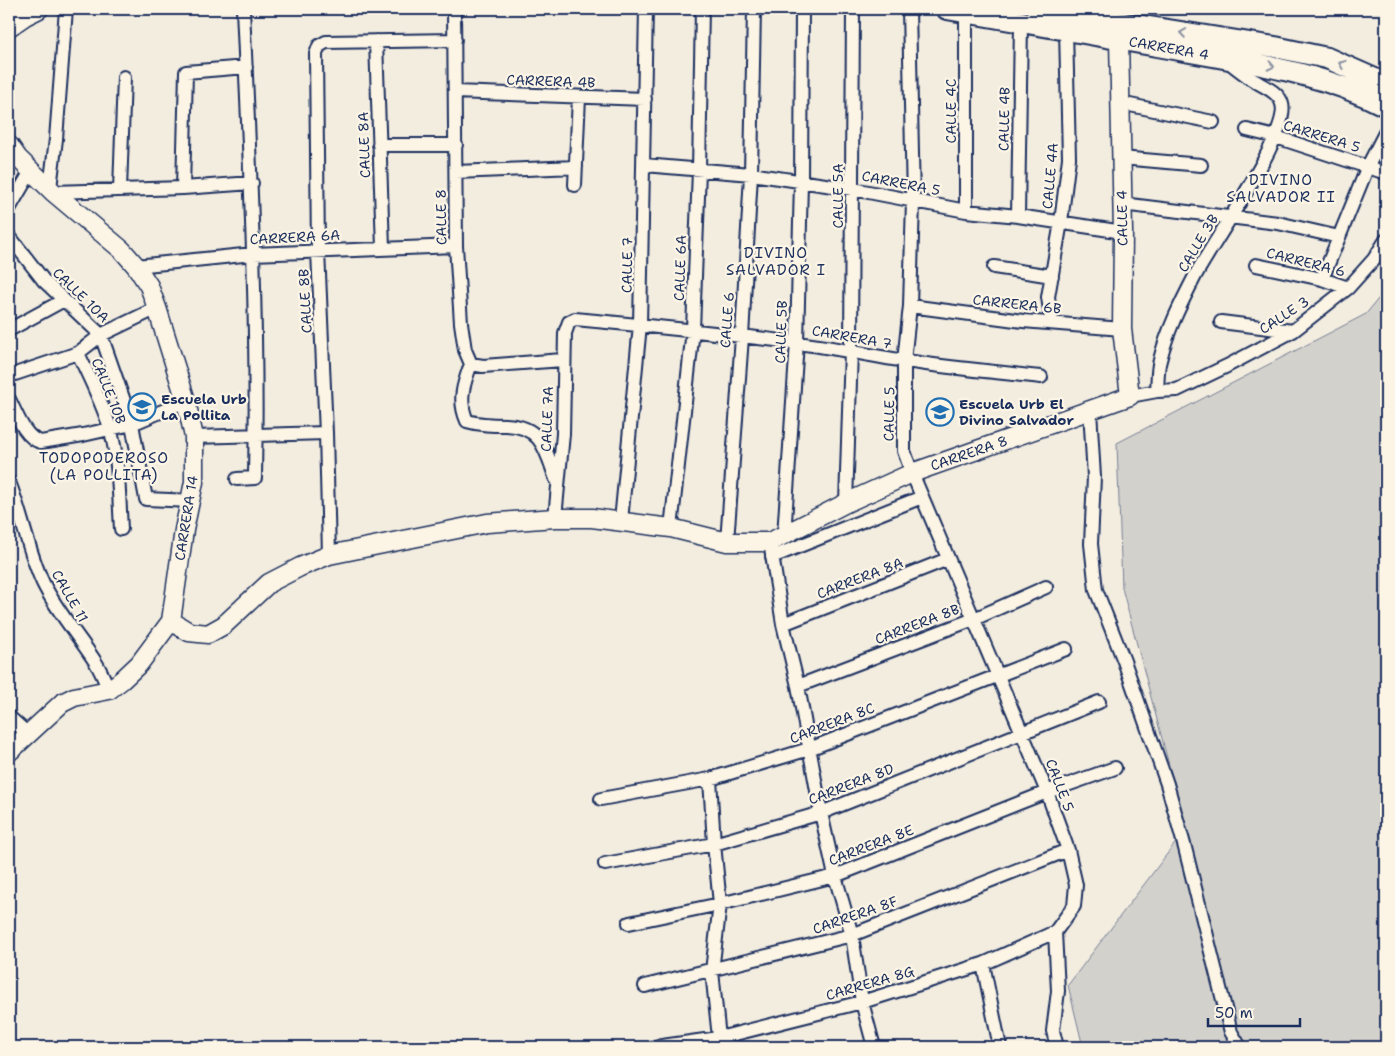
<svg xmlns="http://www.w3.org/2000/svg" width="1395" height="1056" font-family="'Shantell Sans',sans-serif">
  <style>
    .green { fill: #d3d1cc; stroke: #778095 }
    .lines { fill: none; stroke-linecap: round; stroke-linejoin: round }
    .street-casing { stroke: #1b2f5e; stroke-width: 16 }
    .secondary-casing { stroke: #1b2f5e; stroke-width: 21 }
    .primary-casing { stroke: #1b2f5e; stroke-width: 24 }
    .street { stroke: #fcf5e5; stroke-width: 12 }
    .secondary { stroke: #fcf5e5; stroke-width: 18 }
    .primary { stroke: #fcf5e5; stroke-width: 20 }
    .oneway { stroke: #8c92a2 }
    .labels { text-anchor: middle; stroke-width: 4.5; stroke-linejoin: round; paint-order: stroke }
    .street-label { font-size: 14px; fill: #1b2f5e; stroke: #fcf5e5 }
    .poi-label { font-size: 14px; font-weight: bold; fill: #1b2f5e; stroke: #fcf5e5; text-anchor: start }
    .neighbourhood-label { font-size: 15px; letter-spacing: 1px; fill: #1b2f5e; stroke: #fcf5e5 }
  </style>
  <rect width="100%" height="100%" fill="#f3ede0"/>
  <filter id="ink" filterUnits="userSpaceOnUse"><feTurbulence type="fractalNoise" baseFrequency=".02" numOctaves="2"/><feDisplacementMap in="SourceGraphic" scale="10" xChannelSelector="R" yChannelSelector="G"/><feConvolveMatrix kernelMatrix="1 2 1 2 8 2 1 2 1" color-interpolation-filters="sRGB"/></filter>
  <g filter="url(#ink)">
    <path class="green" d="M1386,289V1047H1083L1068,985L1186,829L1122,588L1117,443L1366,314Z"/>
    <g class="lines">
      <g class="street-casing">
        <path id="street" d="M454,9L456,246L461,323L465,350L471,364C463,385 458,401 467,421C480,425 493,425 506,425C542,426 546,451 556,479
          M966,12V211
          M376,41L383,248
          M455,92L645,99
          M1120,103L1213,122
          M1247,130L1276,137L1386,173
          M379,145H456
          M1121,158L1201,165
          M644,165L751,174L853,189L966,211L1018,216L1123,232
          M456,172L576,167
          M575,185L579,97
          M50,188L56,139L66,9
          M183,188L186,72L246,67
          M120,190L124,77
          M53,192L183,188L252,183
          M1122,204L1278,223L1339,237
          M9,209L31,171
          M1018,216L1021,23
          M9,236L44,281L101,335L132,424L146,499L192,501
          M1256,265L1322,279L1348,288
          M136,266L253,254L456,246
          M994,267L1052,276
          M1322,279L1368,166L1386,131
          M910,306L1023,321L1122,329
          M1221,322L1293,331
          M1052,323L1048,297L1061,222L1069,158L1066,29
          M9,330L64,300
          M78,353C89,377 102,402 110,428C119,459 119,497 121,529
          M471,364L483,366L563,360
          M9,376L78,353L101,335L157,308
          M1157,391C1158,381 1157,370 1160,360C1167,331 1181,303 1195,276C1211,245 1291,132 1282,104C1279,91 1260,85 1250,78C1243,73 1236,68 1229,62
          M1130,396L1157,391L1177,390L1227,366L1293,331L1348,288L1374,259L1386,240
          M9,399C16,413 25,439 41,442L83,435L132,424L186,401
          M1090,410L1094,477L1091,544L1096,590L1124,661L1167,784L1185,848L1231,1032L1240,1047
          M194,437L326,433
          M237,479L255,478C258,321 250,165 243,9
          M9,482C22,515 28,551 43,583C57,612 79,636 96,663C101,671 105,681 109,690
          M846,503L851,350L853,9
          M555,518L563,434L565,333L569,322L575,319C650,326 724,333 797,343C834,347 869,356 906,361C950,368 996,372 1041,377
          M621,521L640,325L646,9
          M671,528L693,330L699,170L702,9
          M784,536L797,342L801,182L802,9
          M727,542L742,337L751,174L754,9
          M770,542L783,624L798,686L821,813L835,876L852,935L862,1002L874,1047
          M329,555L326,433L318,251L316,54L319,46L326,42L455,40
          M772,557L922,497
          M783,624L948,559
          M798,686L974,619L1046,587
          M9,717L28,734
          M710,779L714,844L720,904L712,971L719,1038L718,1045
          M601,799L710,779L809,749L1066,649
          M605,864L714,844L821,813L1099,702
          M629,923L720,904L835,876L1047,792L1115,768
          M1055,932L1058,991L1053,1031L1057,1047
          M983,964L1000,1047
          M645,986L852,935L1068,850
          M655,1047L719,1038L862,1002L983,964L1055,932L1074,906L1076,885L1068,850L1047,792L912,473L904,451V361L910,306L913,201L909,9"/>
      </g>
      <g class="secondary-casing">
        <path id="secondary" d="M9,27L25,16L39,9
          M9,145L18,158L53,192L122,250L136,266L149,286L157,308L186,401L194,437V482L184,530L171,621L139,664L122,680L109,690L74,697L62,703L9,752
          M171,621L189,632L208,634L224,625L269,583L300,567L329,555L487,523L555,518H592L671,528L727,542H770L846,503L912,473L1130,396L1122,329L1123,232L1119,39"/>
      </g>
      <g class="primary-casing">
        <path id="primary" d="M947,9C1024,22 1102,36 1179,50C1251,63 1321,72 1386,106
          M1037,9L1275,47L1327,58L1386,84"/>
      </g>
      <use href="#street" class="street"/>
      <use href="#secondary" class="secondary"/>
      <use href="#primary" class="primary"/>
    </g>
    <defs><path id="oneway-chevron" d="M-2-3.5L2.5 0L-2 3.5" fill="none" stroke-width="1.6" stroke-linecap="round" stroke-linejoin="round" transform="scale(1.25)"/></defs>
    <g class="oneway">
      <use href="#oneway-chevron" transform="translate(1183 33) rotate(-171)"/>
      <use href="#oneway-chevron" transform="translate(1342 64) rotate(-157)"/>
      <use href="#oneway-chevron" transform="translate(1271 66) rotate(12)"/>
    </g>
  </g>
  <defs>
    <g id="school-ring" transform="scale(1.4375)"><circle r="9.5" fill="#fcf5e5" stroke="#1f6fb2" stroke-width="1.5"/><path d="M0-5L7-2L0 1L-7-2ZM-4 1L0 2.5L4 1V4Q0 6-4 4Z" fill="#1f6fb2"/></g>
  </defs>
  <g fill-rule="evenodd">
    <use href="#school-ring" x="142" y="407"/>
    <use href="#school-ring" x="940" y="412"/>
  </g>
  <g class="labels">
    <g class="street-label">
      <text transform="translate(1169 48) rotate(10)" y="5">CARRERA 4</text>
      <text transform="translate(551 81) rotate(2)" y="5">CARRERA 4B</text>
      <text transform="translate(951 111) rotate(-90)" y="5">CALLE 4C</text>
      <text transform="translate(1004 119) rotate(-89)" y="5">CALLE 4B</text>
      <text transform="translate(1322 136) rotate(17)" y="5">CARRERA 5</text>
      <text transform="translate(364 145) rotate(-92)" y="5">CALLE 8A</text>
      <text transform="translate(1050 176) rotate(-85)" y="5">CALLE 4A</text>
      <text transform="translate(901 183) rotate(11)" y="5">CARRERA 5</text>
      <text transform="translate(838 196) rotate(-90)" y="5">CALLE 5A</text>
      <text transform="translate(441 217) rotate(-91)" y="5">CALLE 8</text>
      <text transform="translate(1122 218) rotate(-91)" y="5">CALLE 4</text>
      <text transform="translate(295 237) rotate(-3)" y="5">CARRERA 6A</text>
      <text transform="translate(1198 243) rotate(-59)" y="5">CALLE 3B</text>
      <text transform="translate(1306 262) rotate(14)" y="5">CARRERA 6</text>
      <text transform="translate(627 265) rotate(-89)" y="5">CALLE 7</text>
      <text transform="translate(680 268) rotate(-88)" y="5">CALLE 6A</text>
      <text transform="translate(81 295) rotate(44)" y="5">CALLE 10A</text>
      <text transform="translate(305 301) rotate(-93)" y="5">CALLE 8B</text>
      <text transform="translate(1017 304) rotate(6)" y="5">CARRERA 6B</text>
      <text transform="translate(1284 315) rotate(-33)" y="5">CALLE 3</text>
      <text transform="translate(727 320) rotate(-86)" y="5">CALLE 6</text>
      <text transform="translate(781 332) rotate(-88)" y="5">CALLE 5B</text>
      <text transform="translate(852 337) rotate(10)" y="5">CARRERA 7</text>
      <text transform="translate(109 391) rotate(68)" y="5">CALLE 10B</text>
      <text transform="translate(889 414) rotate(-89)" y="5">CALLE 5</text>
      <text transform="translate(547 419) rotate(-88)" y="5">CALLE 7A</text>
      <text transform="translate(969 453) rotate(-19)" y="5">CARRERA 8</text>
      <text transform="translate(186 518) rotate(-81)" y="5">CARRERA 14</text>
      <text transform="translate(860 578) rotate(-21)" y="5">CARRERA 8A</text>
      <text transform="translate(70 596) rotate(60)" y="5">CALLE 11</text>
      <text transform="translate(917 624) rotate(-21)" y="5">CARRERA 8B</text>
      <text transform="translate(832 723) rotate(-21)" y="5">CARRERA 8C</text>
      <text transform="translate(851 784) rotate(-21)" y="5">CARRERA 8D</text>
      <text transform="translate(1060 785) rotate(69)" y="5">CALLE 5</text>
      <text transform="translate(871 845) rotate(-21)" y="5">CARRERA 8E</text>
      <text transform="translate(855 915) rotate(-19)" y="5">CARRERA 8F</text>
      <text transform="translate(870 983) rotate(-16)" y="5">CARRERA 8G</text>
    </g>
    <g class="poi-label">
      <text x="161" y="404">Escuela Urb<tspan x="161" dy="16">La Pollita</tspan></text>
      <text x="959" y="409">Escuela Urb El<tspan x="959" dy="16">Divino Salvador</tspan></text>
    </g>
    <g class="neighbourhood-label">
      <text x="1281" y="185">DIVINO<tspan x="1281" dy="17">SALVADOR II</tspan></text>
      <text x="776" y="258">DIVINO<tspan x="776" dy="17">SALVADOR I</tspan></text>
      <text x="104" y="463">TODOPODEROSO<tspan x="104" dy="17">(LA POLLITA)</tspan></text>
    </g>
  </g>
  <rect width="1395" height="1056" fill="none" stroke="#fcf5e5" stroke-width="30"/>
  <rect x="15" y="15" width="1365" height="1026" fill="none" stroke="#1b2f5e" stroke-width="2" filter="url(#ink)"/>
  <path d="M1208 1018v8h92v-8" fill="none" stroke="#1b2f5e" stroke-width="2.5"/>
  <text x="1215" y="1018" font-size="15" fill="#1b2f5e" stroke="#fcf5e5" stroke-width="4" paint-order="stroke">50 m</text>
</svg>
